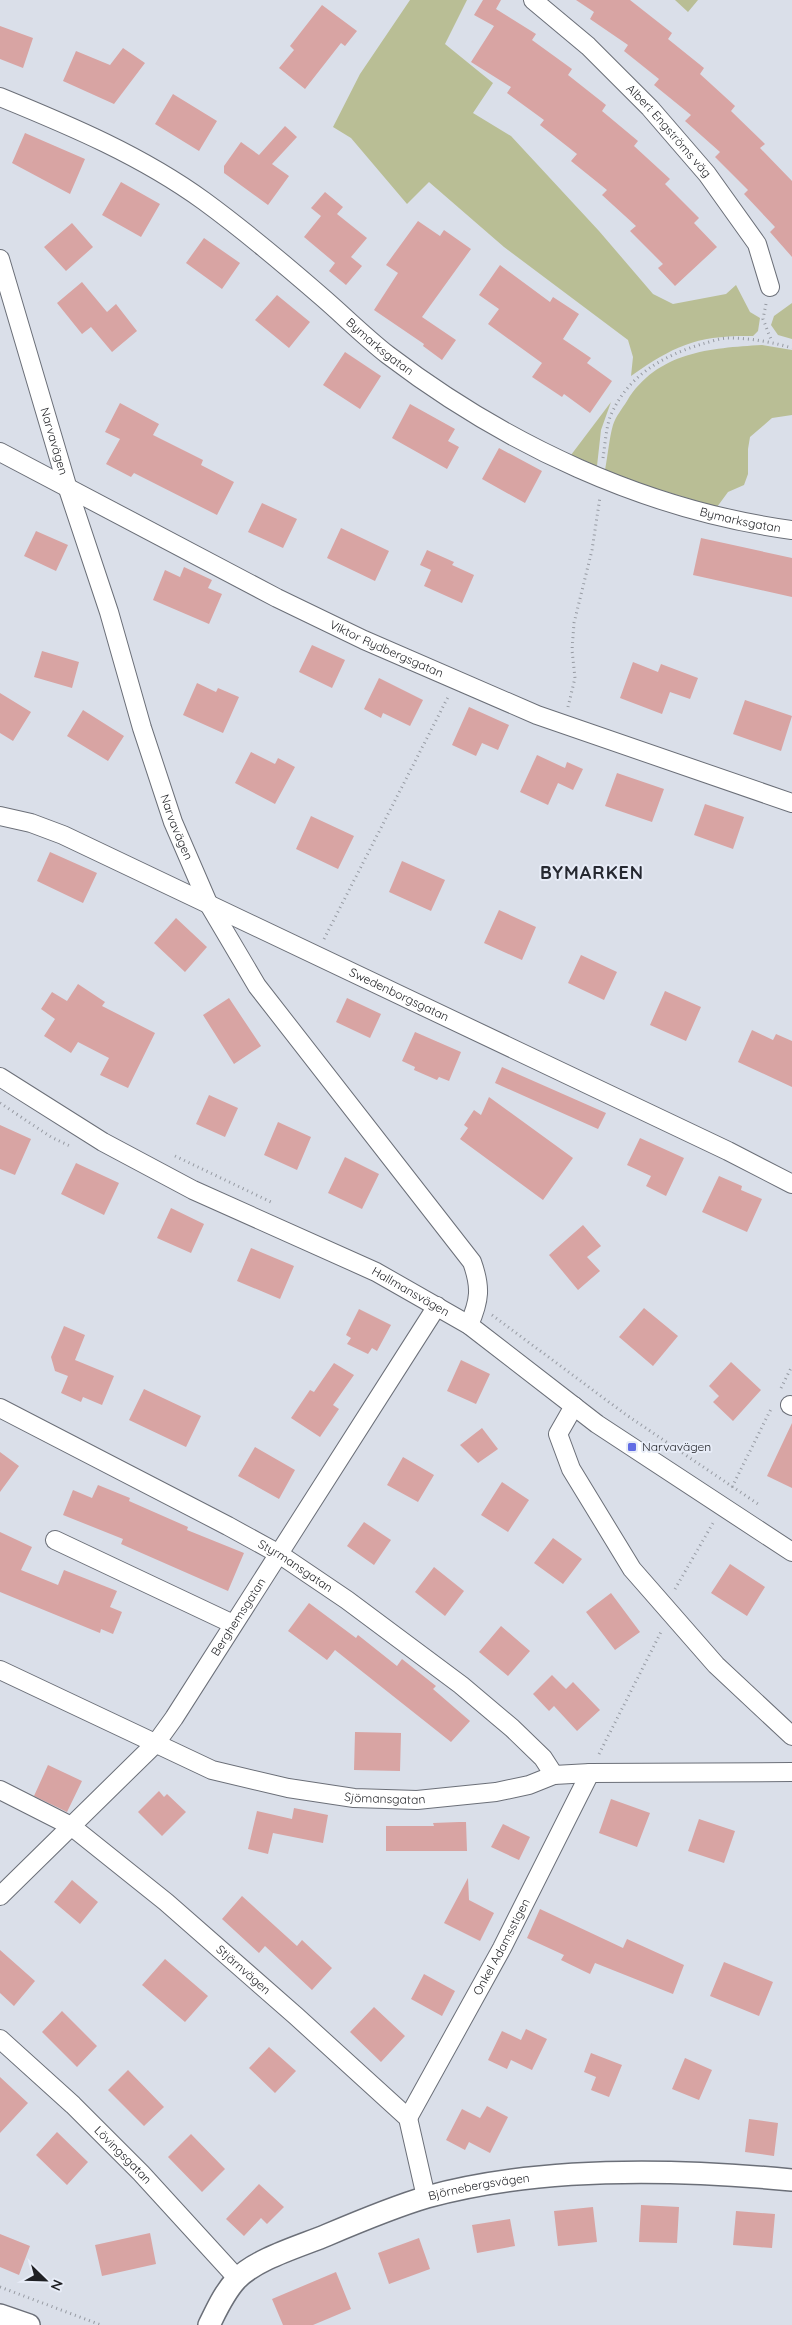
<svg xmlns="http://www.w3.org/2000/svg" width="792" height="2325" font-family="Quicksand,sans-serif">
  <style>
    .green { fill: #b9be95 }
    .building { fill: #d8a4a3 }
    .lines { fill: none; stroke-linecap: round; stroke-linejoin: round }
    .minor-casing { stroke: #6b6f78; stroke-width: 20 }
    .tertiary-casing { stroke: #6b6f78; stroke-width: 24 }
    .path { stroke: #969aa2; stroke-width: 3; stroke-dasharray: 1 4; stroke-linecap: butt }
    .minor { stroke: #fff; stroke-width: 18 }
    .tertiary { stroke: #fff; stroke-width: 21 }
    .poi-dot { fill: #616ce4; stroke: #e7ecf7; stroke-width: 2 }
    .labels { text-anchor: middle; stroke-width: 4; stroke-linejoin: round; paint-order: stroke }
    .street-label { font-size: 12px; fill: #1f2024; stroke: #e7ecf7 }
    .poi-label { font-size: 12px; fill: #1f2024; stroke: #e7ecf7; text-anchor: start }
    .district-label { font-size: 18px; font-weight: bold; letter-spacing: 1px; fill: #262931; stroke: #e7ecf7 }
  </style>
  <rect width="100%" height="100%" fill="#dadfe9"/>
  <path class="green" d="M410,0H467L445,44L493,83L473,113L511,136L599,231L653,294L673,304L726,294L736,285L750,312L760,318L758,331L753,336C698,335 675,345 631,376L633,357L628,340L504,247L429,182L407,204L351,138L333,127L360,74Z
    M675,0H698L688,12Z
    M792,303V339L778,335L771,325L774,316Z
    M762,345L792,350V415L772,418L750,437L748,449V474L744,485L728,492L717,507L647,486L605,470C608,455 609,439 613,425C616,416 622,409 627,401C657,352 710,348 762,345Z
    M611,402L601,430L597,466L571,455Z"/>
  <path class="building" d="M483,0H501L496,9L536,34L532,40L572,69L568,75L606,105L602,111L638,141L634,146L670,179L665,184L699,218L694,223L717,247L675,286L658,268L663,264L630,231L636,226L602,195L607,190L571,161L577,154L540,125L544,120L507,93L511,87L471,62L494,26L474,15Z
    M576,0H630L672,33L668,39L704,68L700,74L735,106L731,111L765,144L760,148L792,181V257L770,232L775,227L744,194L748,190L715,157L720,152L685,121L691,115L654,85L659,79L624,51L628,45L590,19L594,12Z
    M322,5L357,31L345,46L341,43L305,89L279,68L294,50L290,46Z
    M0,26L33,38L23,68L0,59Z
    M123,48L145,63L114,104L63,81L76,51L110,65Z
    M173,94L217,121L199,151L155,124Z
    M285,126L297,137L272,164L289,176L268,205L224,173V166L241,142L259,155Z
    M25,133L85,159L70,194L12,163Z
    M121,182L160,204L141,237L102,215Z
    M325,192L343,207L337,214L367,238L351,257L362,266L346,285L329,271L335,263L304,237L321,216L311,208Z
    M418,221L440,236L444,230L471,249L422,317L456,340L442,360L423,346L424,344L374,310L398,273L386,265Z
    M72,223L93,247L66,271L44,247Z
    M204,238L240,263L222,289L186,263Z
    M500,265L550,302L553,297L579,314L563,339L591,358L587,363L612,381L590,413L564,394L562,397L532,377L542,363L488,324L499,309L479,295Z
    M82,282L107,312L116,304L137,331L112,352L91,327L82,334L57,303Z
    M277,295L310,322L289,348L255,320Z
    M345,352L381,376L360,409L323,385Z
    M120,403L159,424L153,435L203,460L201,465L234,482L217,515L134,473L131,477L106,464L120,439L105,432Z
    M410,404L455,429L448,441L459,447L447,469L392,438Z
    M499,448L542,471L525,503L482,479Z
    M262,503L297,519L283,548L248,532Z
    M341,528L389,551L375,581L327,558Z
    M36,531L68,545L56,571L24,556Z
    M701,538L792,558V597L693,575Z
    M427,550L454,562L452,565L474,575L462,603L424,586L431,570L420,565Z
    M184,567L212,580L208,588L222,594L209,624L153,600L165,570L180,577Z
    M312,645L345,660L332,688L299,672Z
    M42,651L79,662L72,688L34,677Z
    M633,662L658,672L661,664L698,678L690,699L670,692L662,714L620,698Z
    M379,678L423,700L410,726L383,713L381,718L364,709Z
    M197,683L216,692L218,688L239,697L223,733L183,715Z
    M0,693L31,712L13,741L0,733Z
    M745,700L792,716L781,751L733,734Z
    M469,707L509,725L498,750L482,743L476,756L452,745Z
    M83,710L124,736L108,761L67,736Z
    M251,752L275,764L278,758L295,767L275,804L235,783Z
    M537,755L565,768L567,762L583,769L573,790L558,783L548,805L520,792Z
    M617,773L664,789L652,822L605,806Z
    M705,804L744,817L733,849L694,835Z
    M311,816L354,836L338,869L296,849Z
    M50,852L97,873L83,903L37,881Z
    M402,861L445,880L431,911L389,892Z
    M499,910L536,927L522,960L484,943Z
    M176,918L207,947L185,972L154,943Z
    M581,955L617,972L604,1000L568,983Z
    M78,984L105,1002L102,1006L155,1033L128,1088L100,1075L109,1058L78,1042L71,1053L44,1036L55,1019L41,1009L52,992L67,1001Z
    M665,991L701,1007L686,1041L650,1025Z
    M229,998L261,1046L234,1064L203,1015Z
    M347,998L381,1014L370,1038L336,1022Z
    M752,1030L773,1040L776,1034L792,1041V1087L738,1062Z
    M415,1032L461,1052L449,1081L439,1077L437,1080L414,1070L415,1067L402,1061Z
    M502,1067L606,1113L598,1129L495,1083Z
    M209,1095L238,1108L225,1137L196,1124Z
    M489,1097L573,1158L543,1200L460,1139L468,1128L464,1125L474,1110L481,1115Z
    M278,1122L311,1137L297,1170L264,1155Z
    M0,1125L31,1139L15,1175L0,1169Z
    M640,1138L684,1158L666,1196L646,1186L651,1176L627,1165Z
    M345,1157L379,1174L362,1209L328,1193Z
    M76,1163L119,1183L104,1215L61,1194Z
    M719,1176L742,1186L741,1190L762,1199L747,1232L702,1212Z
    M171,1208L204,1224L191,1253L157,1238Z
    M583,1225L601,1246L587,1257L600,1271L578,1290L549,1255Z
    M251,1248L294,1266L280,1299L237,1281Z
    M644,1308L678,1336L653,1366L619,1337Z
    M359,1309L391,1325L377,1351L372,1348L368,1354L347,1344L351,1338L346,1335Z
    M64,1326L85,1335L75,1360L114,1376L102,1405L83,1397L81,1402L61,1393L68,1376L55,1371L51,1357Z
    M461,1360L490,1374L476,1404L447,1391Z
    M731,1362L761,1390L733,1421L713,1402L719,1396L709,1386Z
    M334,1363L354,1375L333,1405L339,1409L320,1437L291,1418L310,1390L314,1392Z
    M144,1389L201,1416L186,1447L129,1420Z
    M792,1423V1488L767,1476Z
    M482,1428L498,1449L478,1463L460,1445Z
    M255,1447L295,1470L279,1499L238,1476Z
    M0,1452L19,1466L0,1492Z
    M403,1457L434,1475L418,1502L387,1485Z
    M502,1482L529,1500L508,1532L481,1515Z
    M98,1485L130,1498L129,1501L188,1527L187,1530L244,1553L228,1591L121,1544L123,1539L63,1515L73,1490L92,1498Z
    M364,1522L391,1540L374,1565L347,1546Z
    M0,1532L32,1547L21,1570L58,1585L64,1570L117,1591L110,1607L122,1612L113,1634L101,1629L100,1633L0,1592Z
    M553,1538L582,1559L563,1584L534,1563Z
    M730,1564L765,1587L747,1616L711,1593Z
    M434,1567L464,1591L445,1616L415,1592Z
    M611,1593L640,1632L615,1650L586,1612Z
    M309,1603L356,1638L358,1635L397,1666L402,1659L436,1686L433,1689L470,1721L451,1742L335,1650L327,1660L288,1631Z
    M501,1626L530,1651L508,1676L479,1652Z
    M552,1675L566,1689L573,1682L600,1710L577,1731L554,1706L549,1711L533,1694Z
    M355,1732L401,1733L400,1771L354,1770Z
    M48,1765L82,1781L67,1812L34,1796Z
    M159,1791L164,1797L167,1794L186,1812L162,1836L138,1812Z
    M611,1799L650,1813L637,1847L599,1833Z
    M294,1808L328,1815L323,1843L273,1833L268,1854L248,1849L257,1811L292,1819Z
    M699,1819L735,1831L724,1863L688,1851Z
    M459,1822H466L467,1851H386V1826H434L433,1823Z
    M503,1824L530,1837L519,1860L491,1847Z
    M468,1878L469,1900L494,1913L480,1941L444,1923Z
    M72,1880L98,1902L80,1924L54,1902Z
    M242,1896L297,1946L302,1940L332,1968L312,1990L265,1946L259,1953L222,1919Z
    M540,1909L623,1948L627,1939L684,1965L673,1994L595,1963L590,1974L561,1960L564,1955L527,1938Z
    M0,1950L35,1981L14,2006L0,1993Z
    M165,1959L208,1996L185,2022L142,1985Z
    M724,1962L773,1982L759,2016L710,1996Z
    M424,1974L455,1991L442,2016L411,1999Z
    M374,2007L405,2036L381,2062L350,2032Z
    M62,2011L97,2046L77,2067L42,2032Z
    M526,2029L547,2039L532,2070L511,2060L507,2069L488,2060L502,2031L521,2040Z
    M269,2047L296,2071L275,2093L249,2068Z
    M591,2053L622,2065L609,2097L591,2090L596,2077L584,2072Z
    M685,2058L712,2070L699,2100L672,2089Z
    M128,2070L164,2107L144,2126L108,2090Z
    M0,2077L28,2103L0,2133Z
    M487,2106L508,2117L490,2153L469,2142L465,2150L446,2140L462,2109L480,2118Z
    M749,2119L778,2123L774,2156L745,2152Z
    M57,2132L88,2162L67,2185L36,2155Z
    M191,2134L225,2169L202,2192L168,2157Z
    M259,2184L284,2207L267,2224L261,2218L244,2236L226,2219Z
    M641,2205L679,2207L677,2243L639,2242Z
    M593,2207L597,2242L558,2246L554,2211Z
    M736,2211L775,2214L772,2248L733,2245Z
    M510,2219L515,2246L477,2253L472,2225Z
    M150,2233L156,2264L102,2276L95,2245Z
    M0,2234L30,2246L19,2275L0,2267Z
    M419,2238L430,2269L389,2284L378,2253Z
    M336,2272L351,2309L313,2325H283L272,2299Z"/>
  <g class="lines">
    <g class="minor-casing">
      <g id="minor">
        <path id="s1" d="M533,0L588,46L650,108L707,174L757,244L770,287"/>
        <path id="s2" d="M0,97C71,126 142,156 204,201C245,231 284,264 322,297C344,316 365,337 388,355C505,444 644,510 792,530"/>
        <path id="s3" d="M0,259L68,489L109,612L142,728L173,822L208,903L257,986L472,1262C481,1287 480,1300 469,1325"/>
        <path id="s4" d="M0,452L277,598L364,640L537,715L792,803"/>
        <path id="s5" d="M0,816L31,823L63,835L728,1151L792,1184"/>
        <path id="s6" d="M0,1077L103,1142L193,1190L376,1272L469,1325L597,1424L792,1552"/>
        <path d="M790,1405L792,1406"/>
        <path d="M574,1406L558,1434L571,1469L632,1569L716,1665L792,1736"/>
        <path id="s7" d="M0,1408L228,1526L279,1554L347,1600L461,1685L512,1728L543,1758L554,1775"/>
        <path d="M55,1540L233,1624"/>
        <path id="s8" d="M0,1670L212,1770L288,1788L354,1798L417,1800L496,1792L529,1785L554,1775L590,1773L792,1772"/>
        <path id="s9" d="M0,1790L71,1826L166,1902L296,2016L408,2118L426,2197"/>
        <path id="s10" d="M0,1896L156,1743L174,1718L437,1306"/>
        <path id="s11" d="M0,2039L73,2105L141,2173L237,2278"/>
        <path id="s12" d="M408,2118L502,1948L590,1773"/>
      </g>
    </g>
    <g class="tertiary-casing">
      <g id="tertiary">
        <path d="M0,2315L29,2325"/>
        <path id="s13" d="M209,2325C217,2309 224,2293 236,2280C255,2259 301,2246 327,2235C360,2221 393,2207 427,2197C539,2166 676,2169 792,2180"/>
      </g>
    </g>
    <path class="path" d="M766,304L763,319L772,342
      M603,458C605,445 606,429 610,417C627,376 662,356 702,344C710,342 720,338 728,338C750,338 772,342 792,348
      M568,707L575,678L572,650L574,623L592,550L600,497
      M324,939L448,697
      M0,1103L51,1137L72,1147
      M175,1156L271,1202
      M492,1315L625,1414L758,1504
      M781,1388L792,1366
      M732,1487L771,1409
      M675,1589L713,1523
      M599,1754L662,1630
      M0,2287L101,2325"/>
    <use href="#minor" class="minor"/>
    <use href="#tertiary" class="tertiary"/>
  </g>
  <rect class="poi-dot" x="627" y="1442" width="10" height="10" rx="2.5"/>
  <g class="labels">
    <g class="street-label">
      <text dy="4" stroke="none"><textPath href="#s1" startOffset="189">Albert Engströms väg</textPath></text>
      <text dy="4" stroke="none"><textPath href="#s2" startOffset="458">Bymarksgatan</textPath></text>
      <text dy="4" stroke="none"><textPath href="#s3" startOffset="190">Narvavägen</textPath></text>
      <text dy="4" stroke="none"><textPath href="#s2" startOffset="862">Bymarksgatan</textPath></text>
      <text dy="4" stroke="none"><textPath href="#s4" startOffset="434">Viktor Rydbergsgatan</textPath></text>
      <text dy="4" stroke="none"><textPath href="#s3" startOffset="595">Narvavägen</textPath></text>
      <text dy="4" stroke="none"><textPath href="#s5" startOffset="438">Swedenborgsgatan</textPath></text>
      <text dy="4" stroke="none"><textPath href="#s6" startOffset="464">Hallmansvägen</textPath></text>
      <text dy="4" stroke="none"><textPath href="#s7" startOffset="335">Styrmansgatan</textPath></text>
      <text dy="4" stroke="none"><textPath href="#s10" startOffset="369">Berghemsgatan</textPath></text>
      <text dy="4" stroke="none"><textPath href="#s8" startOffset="410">Sjömansgatan</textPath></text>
      <text dy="4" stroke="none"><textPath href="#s12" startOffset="195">Onkel Adamsstigen</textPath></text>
      <text dy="4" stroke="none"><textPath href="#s9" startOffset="304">Stjärnvägen</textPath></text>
      <text dy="4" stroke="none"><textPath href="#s11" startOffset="169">Lövingsgatan</textPath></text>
      <text dy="4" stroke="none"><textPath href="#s13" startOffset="315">Björnebergsvägen</textPath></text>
    </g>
    <g class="poi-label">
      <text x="642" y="1451">Narvavägen</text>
    </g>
    <g class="district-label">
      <text x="592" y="879">BYMARKEN</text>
    </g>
  </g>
  <g transform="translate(45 2280) rotate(113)" stroke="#e7ecf7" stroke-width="4" paint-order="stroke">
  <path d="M0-4L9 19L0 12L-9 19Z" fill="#1f2024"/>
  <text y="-8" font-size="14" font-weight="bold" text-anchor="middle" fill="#1f2024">N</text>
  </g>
</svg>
